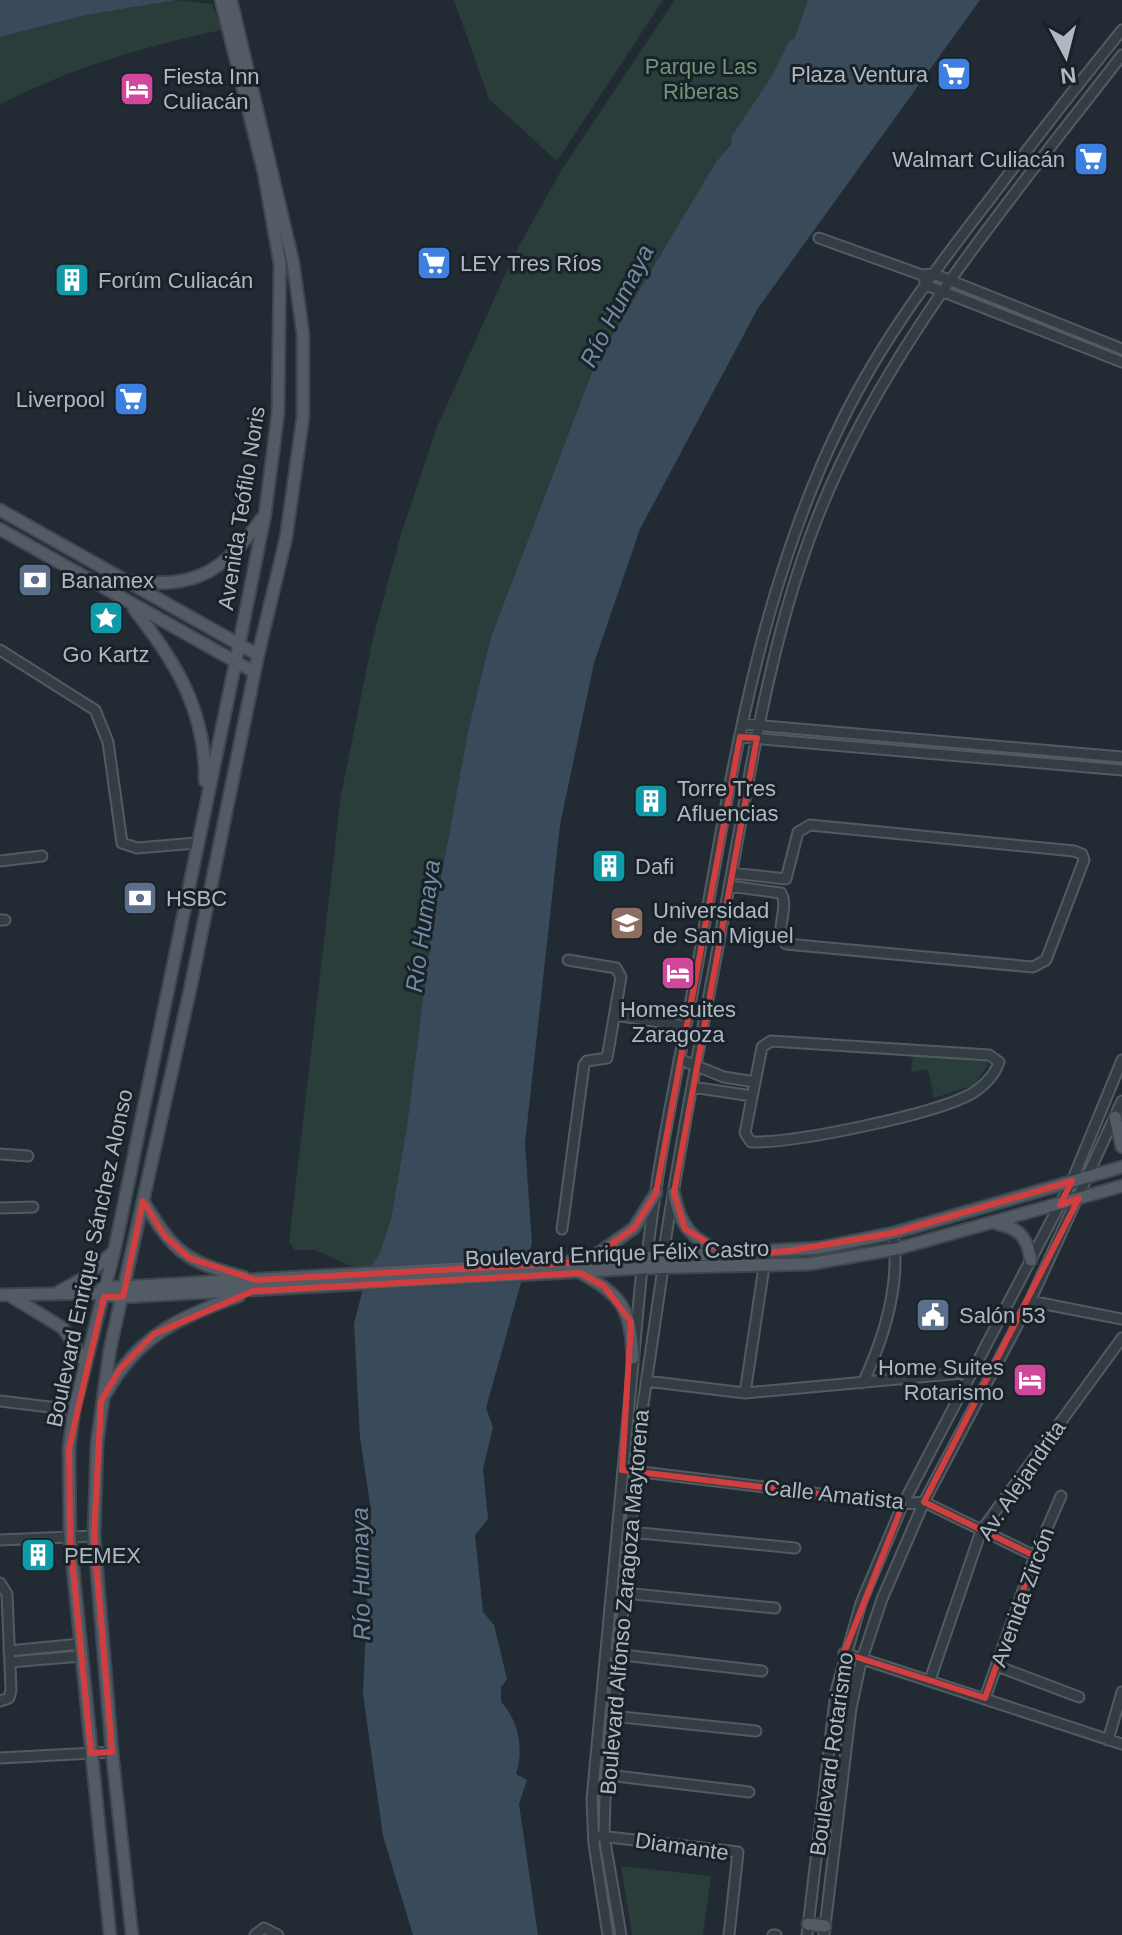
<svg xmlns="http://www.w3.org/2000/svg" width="1122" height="1935" font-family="Helvetica,sans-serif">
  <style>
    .green { fill: #2b3d3b }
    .water { fill: #394a5b }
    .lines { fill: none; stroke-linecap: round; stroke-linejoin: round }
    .river { stroke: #394a5b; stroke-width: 16 }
    .minor-casing { stroke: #525b62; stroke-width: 13 }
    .major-casing { stroke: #3e464e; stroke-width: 15 }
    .minor { stroke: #353d44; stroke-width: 9 }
    .major { stroke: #535c64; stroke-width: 11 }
    .marked { fill: none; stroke: #d03e3f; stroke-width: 6; stroke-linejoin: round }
    .labels { text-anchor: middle; stroke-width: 6; stroke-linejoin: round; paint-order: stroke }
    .park-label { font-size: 22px; fill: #719475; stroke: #1a2229 }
    .poi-label { font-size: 22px; fill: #afb8c1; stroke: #1a2229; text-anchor: start }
    .street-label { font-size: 22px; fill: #afb8c1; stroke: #1a2229 }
    .water-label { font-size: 24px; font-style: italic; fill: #738ba1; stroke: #1a2229 }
  </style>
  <rect width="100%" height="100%" fill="#222b33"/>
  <path class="green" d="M176,0L212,4L222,30C145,46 71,68 0,104V37L86,15Z
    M454,0H663L557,161L489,99Z
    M675,0H808V7L782,75L753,119L716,162L595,364L491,637L468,731L432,927L407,1126L391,1219L380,1252L367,1273L315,1250H295L289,1242L341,795L373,638L401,534L437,427L513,257L561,171Z
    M913,1056L986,1061L988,1065L974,1085L934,1098L928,1069L911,1072Z
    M621,1866L711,1876L703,1935H632Z"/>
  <path class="water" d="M0,0H176L86,15L0,37Z
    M808,0H980L758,308L640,529L594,663L560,825L525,1143L532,1243L486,1408L493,1427L483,1469L488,1519L475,1535L483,1612L494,1625L507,1679L501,1687V1702C519,1721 524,1749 516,1774L527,1780L519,1804L538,1935H413L383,1836L363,1694L371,1511L360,1437L354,1324L367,1273L380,1252L391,1219L407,1126L432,927L468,731L491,637L595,364L716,162L753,119L782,75Z"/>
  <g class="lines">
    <path class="river" d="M739,140L779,80L795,47"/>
    <g class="minor-casing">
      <path id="minor" d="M819,238L922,275L934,274L1122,349
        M924,279L926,285L1122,362
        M0,650L95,710L108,742L122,843L137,848L196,843
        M743,724L1122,757
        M740,737L1122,770
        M0,861L42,856
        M729,886L781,893C790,909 773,931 786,944L1033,967L1046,960L1084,860L1082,854L1074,851L810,825L798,832L786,879L732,873
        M0,920H5
        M615,1015L685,1026
        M771,1041L989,1055L999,1062C994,1077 984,1086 971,1094C932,1115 796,1143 751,1142L745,1133L762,1047Z
        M679,1059L724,1077L755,1082
        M692,1087L752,1096
        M0,1154L28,1156
        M0,1208L33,1207
        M562,1229L584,1065L587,1061L607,1058L621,977L616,968L568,960
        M647,1257C658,1154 682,1053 700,951C732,770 760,585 843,419C883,338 938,266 993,195C1035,139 1078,84 1122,30
        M663,1257C681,1135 706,1014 728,893C755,747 776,597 842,461C913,313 1022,185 1122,55
        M1030,1301L1122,1319
        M646,1381L745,1393L974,1372
        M863,1383C884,1338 901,1283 893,1233
        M745,1393L764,1267
        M0,1401L74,1410
        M634,1471L903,1504L924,1502L1035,1556
        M630,1532L795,1548
        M0,1540L94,1536
        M0,1583L7,1594L11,1690L9,1698L0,1701
        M624,1593L775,1608
        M9,1651L80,1644
        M844,1653L1122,1744
        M614,1654L762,1671
        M10,1662L81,1656
        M997,1666L1079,1697
        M930,1680L981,1531L1122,1338
        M985,1698L1035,1556L1061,1496
        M612,1716L756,1731
        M1108,1740L1122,1692
        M0,1758L112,1752
        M608,1775L749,1792
        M600,1836L738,1852L729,1935
        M255,1935L264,1928L278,1935
        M608,1935L594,1844L592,1799L642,1268
        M621,1935L604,1836L605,1799L641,1418L663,1268
        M773,1935H776
        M807,1935L836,1691L861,1603L903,1504L1072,1181L1122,1060
        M824,1935L851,1708L861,1662L882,1599L924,1502L1030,1301L1122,1101"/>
    </g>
    <g class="major-casing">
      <path id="major" d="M0,510L258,655
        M0,529L254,672
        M133,581C197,590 227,568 262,518
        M134,609C176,662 206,711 205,781
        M1115,1117L1122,1147
        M674,1193C680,1227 692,1239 723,1253
        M143,1201C175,1253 184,1261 244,1277
        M998,1224C1020,1228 1027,1238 1031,1260
        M590,1259L634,1228L656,1193
        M581,1273C624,1297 630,1309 633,1358
        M102,1288L818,1248L893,1233L1122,1167
        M60,1291L84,1278L113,1252
        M0,1295L90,1293L123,1297L642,1268L809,1264L896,1249L1122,1186
        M9,1295L63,1328L85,1362
        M106,1393C139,1335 178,1318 239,1296
        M808,1924L825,1926
        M110,1935L70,1538L69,1448L74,1410L114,1252L239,645L265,514L278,413L280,264L264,173L221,0
        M132,1935L112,1752L94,1536L97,1443L110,1349L190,990L258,655L286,538L303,417V334L293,262L231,0"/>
    </g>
    <use href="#minor" class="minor"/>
    <use href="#major" class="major"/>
  </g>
  <path class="marked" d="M740,737L757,738L674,1193L685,1229L728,1255L788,1251L893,1233L1072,1181L1060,1205L1079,1198L924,1502L1035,1556L985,1698L844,1653L903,1504L622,1470L631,1322L604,1286L580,1273L253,1291L154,1334L120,1369L101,1401L94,1536L112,1752L91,1753L70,1538L69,1448L104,1297H123L143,1201L164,1235L189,1258L256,1280L586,1262L634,1228L656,1193Z"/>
  <defs>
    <g id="supermarket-square" transform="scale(1.8)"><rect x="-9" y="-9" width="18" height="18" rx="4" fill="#3f7fe0" stroke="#1a2229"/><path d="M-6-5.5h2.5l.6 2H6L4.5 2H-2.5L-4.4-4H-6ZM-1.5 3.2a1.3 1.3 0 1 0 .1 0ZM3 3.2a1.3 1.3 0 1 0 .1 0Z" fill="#fff"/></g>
    <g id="hotel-square" transform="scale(1.8)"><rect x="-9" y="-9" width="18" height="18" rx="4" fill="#d1479c" stroke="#1a2229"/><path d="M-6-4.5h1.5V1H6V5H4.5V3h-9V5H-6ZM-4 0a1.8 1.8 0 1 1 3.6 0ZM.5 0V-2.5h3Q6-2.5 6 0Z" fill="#fff"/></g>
    <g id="building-square" transform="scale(1.8)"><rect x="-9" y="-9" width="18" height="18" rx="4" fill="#0f9aa8" stroke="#1a2229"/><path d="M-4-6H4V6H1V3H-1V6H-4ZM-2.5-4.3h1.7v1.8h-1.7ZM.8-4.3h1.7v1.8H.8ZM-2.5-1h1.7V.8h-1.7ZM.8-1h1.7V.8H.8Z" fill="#fff"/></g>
    <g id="bank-square" transform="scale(1.8)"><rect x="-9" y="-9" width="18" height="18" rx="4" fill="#5c6f8a" stroke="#1a2229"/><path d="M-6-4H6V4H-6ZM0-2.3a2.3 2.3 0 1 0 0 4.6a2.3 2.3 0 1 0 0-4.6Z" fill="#fff"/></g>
    <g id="sight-square" transform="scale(1.8)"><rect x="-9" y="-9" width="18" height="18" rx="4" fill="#0f9aa8" stroke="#1a2229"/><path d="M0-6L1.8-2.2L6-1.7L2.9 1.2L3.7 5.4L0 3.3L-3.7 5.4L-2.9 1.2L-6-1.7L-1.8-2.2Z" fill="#fff"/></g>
    <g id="university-square" transform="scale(1.8)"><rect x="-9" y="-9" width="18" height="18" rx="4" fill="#8d6e63" stroke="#1a2229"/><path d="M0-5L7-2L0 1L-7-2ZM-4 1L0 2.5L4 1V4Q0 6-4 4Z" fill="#fff"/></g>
    <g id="civic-square" transform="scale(1.8)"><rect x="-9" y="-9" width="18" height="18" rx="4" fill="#5c6f8a" stroke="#1a2229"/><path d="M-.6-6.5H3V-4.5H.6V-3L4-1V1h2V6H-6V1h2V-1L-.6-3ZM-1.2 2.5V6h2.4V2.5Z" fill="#fff"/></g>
  </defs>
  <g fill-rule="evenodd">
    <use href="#supermarket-square" x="954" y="74"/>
    <use href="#hotel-square" x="137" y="89"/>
    <use href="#supermarket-square" x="1091" y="159"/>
    <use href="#supermarket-square" x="434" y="263"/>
    <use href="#building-square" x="72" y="280"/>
    <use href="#supermarket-square" x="131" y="399"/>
    <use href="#bank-square" x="35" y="580"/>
    <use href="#sight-square" x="106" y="618"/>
    <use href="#building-square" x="651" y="801"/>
    <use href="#building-square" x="609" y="866"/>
    <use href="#bank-square" x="140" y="898"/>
    <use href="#university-square" x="627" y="923"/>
    <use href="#hotel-square" x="678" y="973"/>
    <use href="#civic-square" x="933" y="1315"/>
    <use href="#hotel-square" x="1030" y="1380"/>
    <use href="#building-square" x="38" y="1555"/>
  </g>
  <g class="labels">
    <g class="park-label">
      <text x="701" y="74">Parque Las<tspan x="701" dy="25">Riberas</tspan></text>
    </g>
    <g class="poi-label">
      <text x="928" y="82" text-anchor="end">Plaza Ventura</text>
      <text x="163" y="84">Fiesta Inn<tspan x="163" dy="25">Culiacán</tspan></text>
      <text x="1065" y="167" text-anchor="end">Walmart Culiacán</text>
      <text x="460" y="271">LEY Tres Ríos</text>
      <text x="98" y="288">Forúm Culiacán</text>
      <text x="105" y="407" text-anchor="end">Liverpool</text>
      <text x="61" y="588">Banamex</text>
      <text x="106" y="662" text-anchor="middle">Go Kartz</text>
      <text x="677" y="796">Torre Tres<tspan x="677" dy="25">Afluencias</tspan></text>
      <text x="635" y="874">Dafi</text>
      <text x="166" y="906">HSBC</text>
      <text x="653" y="918">Universidad<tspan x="653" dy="25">de San Miguel</tspan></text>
      <text x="678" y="1017" text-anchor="middle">Homesuites<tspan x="678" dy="25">Zaragoza</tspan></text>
      <text x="959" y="1323">Salón 53</text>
      <text x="1004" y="1375" text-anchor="end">Home Suites<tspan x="1004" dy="25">Rotarismo</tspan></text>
      <text x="64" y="1563">PEMEX</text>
    </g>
    <g class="street-label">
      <text transform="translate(241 508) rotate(-81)" y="8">Avenida Teófilo Noris</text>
      <text transform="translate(617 1253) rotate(-2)" y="8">Boulevard Enrique Félix Castro</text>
      <text transform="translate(89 1258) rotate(-78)" y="8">Boulevard Enrique Sánchez Alonso</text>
      <text transform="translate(1021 1480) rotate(-56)" y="8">Av. Alejandrita</text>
      <text transform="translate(834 1494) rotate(6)" y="8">Calle Amatista</text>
      <text transform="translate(1022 1597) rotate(-70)" y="8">Avenida Zircón</text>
      <text transform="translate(624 1602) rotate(-85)" y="8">Boulevard Alfonso Zaragoza Maytorena</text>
      <text transform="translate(831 1754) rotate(-82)" y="8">Boulevard Rotarismo</text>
      <text transform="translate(682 1846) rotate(8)" y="8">Diamante</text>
    </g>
    <g class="water-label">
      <text transform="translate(617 306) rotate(-63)" y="8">Río Humaya</text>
      <text transform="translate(423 926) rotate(-82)" y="8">Río Humaya</text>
      <text transform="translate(361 1574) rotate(-91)" y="8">Río Humaya</text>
    </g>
  </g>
  <g transform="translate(1066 56) rotate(173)" stroke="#1a2229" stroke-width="6" paint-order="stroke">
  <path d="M0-6L14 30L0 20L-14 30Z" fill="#afb8c1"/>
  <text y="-12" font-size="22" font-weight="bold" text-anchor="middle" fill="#afb8c1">N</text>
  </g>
</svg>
